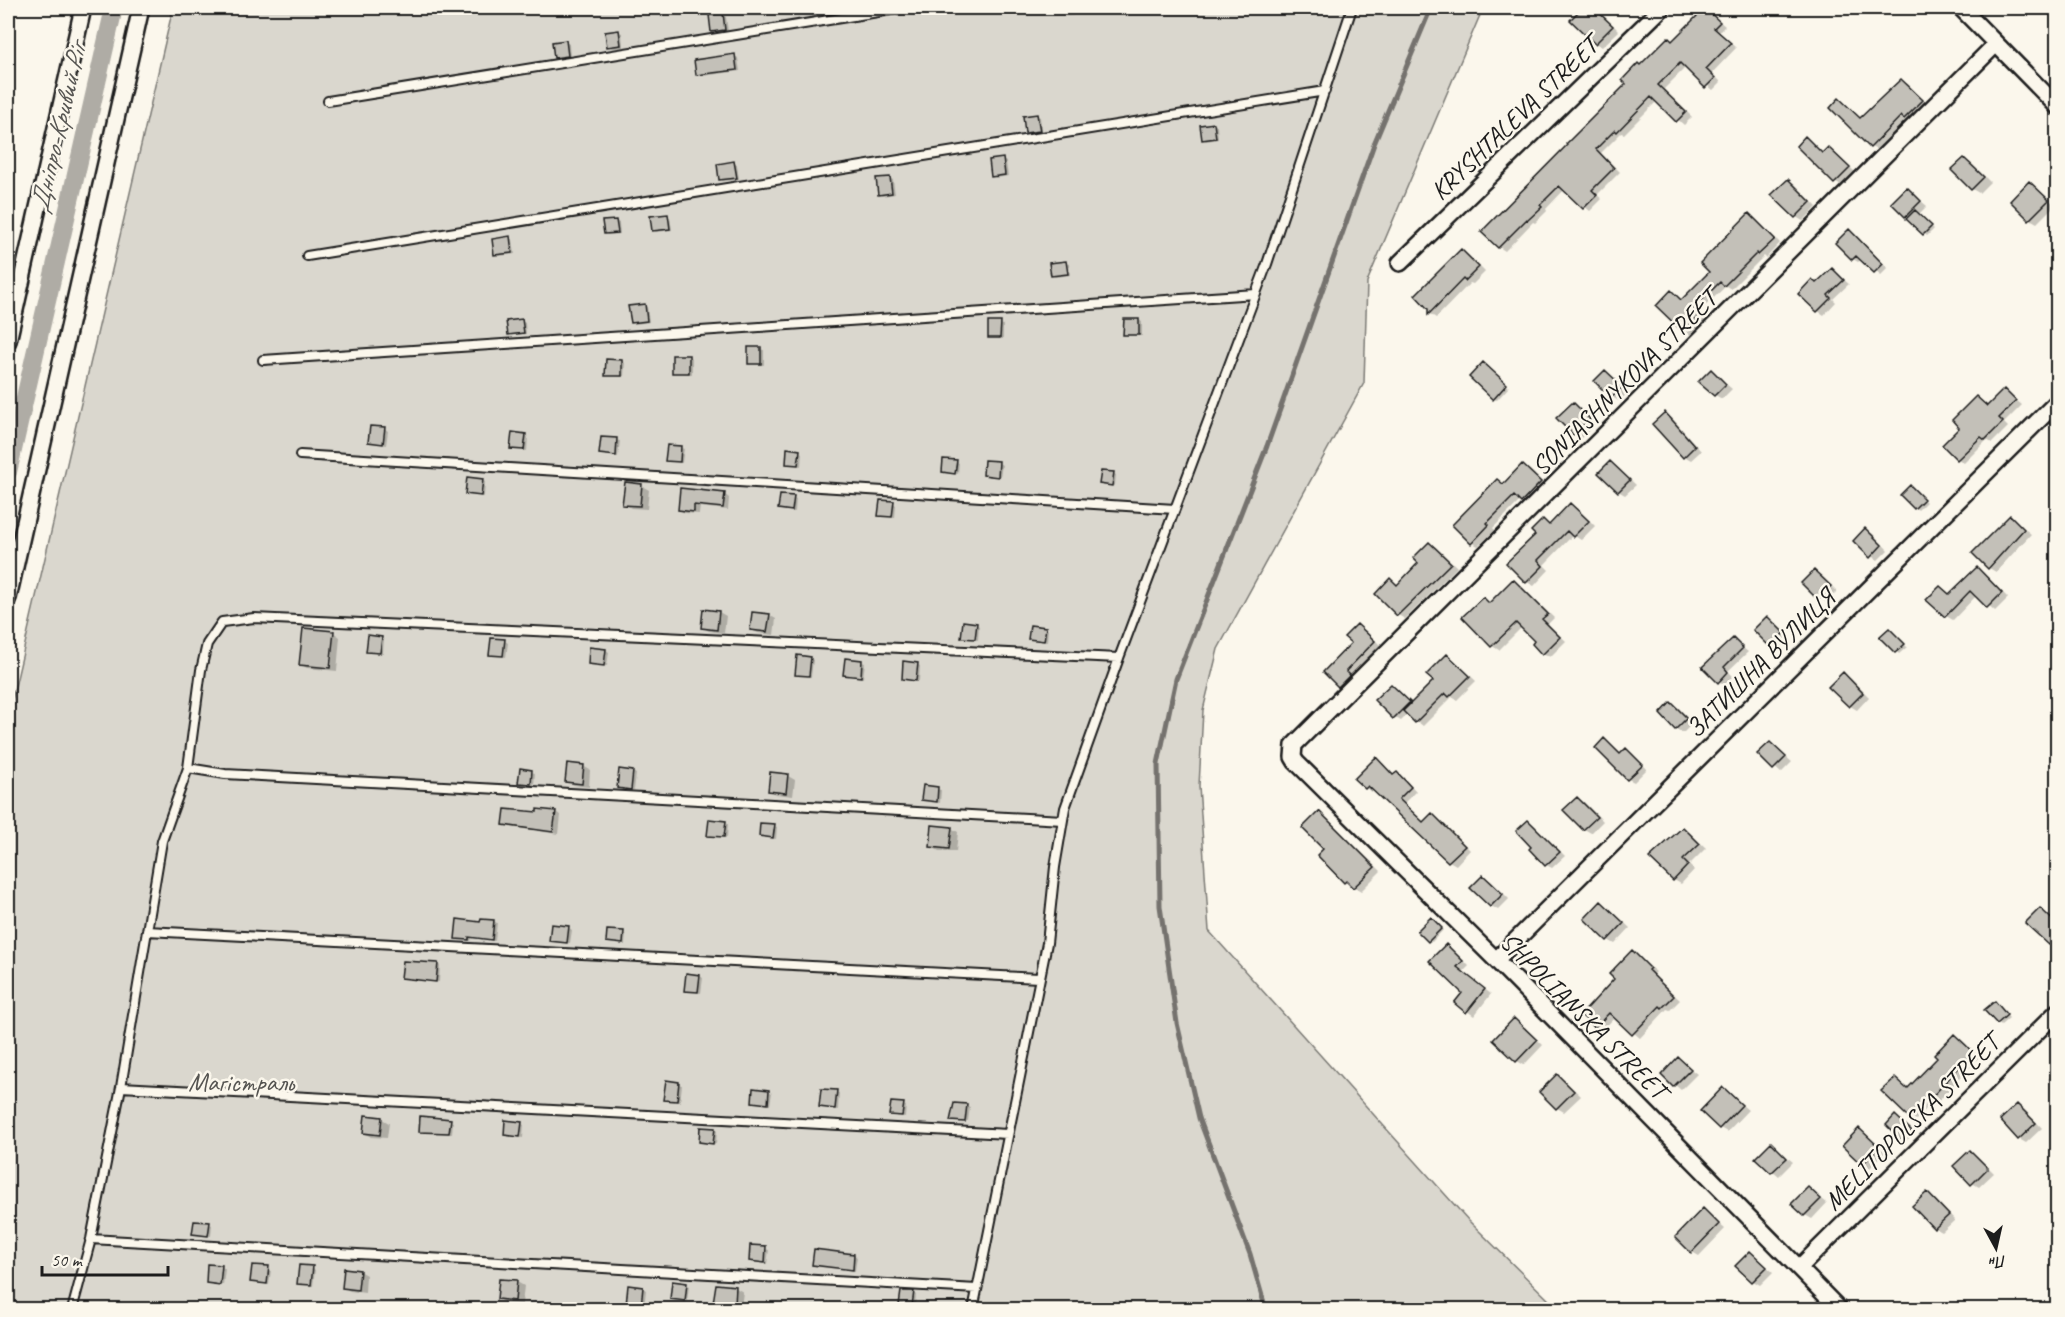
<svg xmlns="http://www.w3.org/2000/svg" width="2065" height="1317" font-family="Caveat,sans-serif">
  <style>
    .green { fill: #dad7ce; stroke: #7b7a75; stroke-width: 1.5 }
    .shadow { fill: #0003 }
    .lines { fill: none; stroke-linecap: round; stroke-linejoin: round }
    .stream { stroke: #74726e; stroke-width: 5 }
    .canal { stroke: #afaca5; stroke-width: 18 }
    .building { fill: #c3c0b8; stroke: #1c1c1c; stroke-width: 1.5 }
    .lane-casing { stroke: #1c1c1c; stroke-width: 12 }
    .street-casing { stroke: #1c1c1c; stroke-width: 20 }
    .lane { stroke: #fbf7ec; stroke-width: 8 }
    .street { stroke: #fbf7ec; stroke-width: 15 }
    .labels { text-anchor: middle; stroke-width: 5; stroke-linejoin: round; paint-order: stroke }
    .street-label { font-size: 26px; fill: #1c1c1c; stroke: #fbf7ec }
    .park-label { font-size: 26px; fill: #555451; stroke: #fbf7ec }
    .water-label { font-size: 27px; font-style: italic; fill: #575653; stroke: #fbf7ec }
  </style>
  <rect width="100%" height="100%" fill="#fbf7ec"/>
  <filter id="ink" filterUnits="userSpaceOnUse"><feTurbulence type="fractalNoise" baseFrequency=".0167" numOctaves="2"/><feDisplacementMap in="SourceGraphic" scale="12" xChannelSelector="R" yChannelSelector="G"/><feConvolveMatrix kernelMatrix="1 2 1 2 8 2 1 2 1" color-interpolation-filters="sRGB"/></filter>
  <g filter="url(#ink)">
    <path class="green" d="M173,8H1483L1367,282L1364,383L1218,649L1203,710L1199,786L1209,931L1469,1221L1558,1309L8,1310V717Z"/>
    <path class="shadow" d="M1064,8H1080L1081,14L1068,16L1065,14Z
      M1116,8H1141L1121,10Z
      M1584,8H1596L1619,31L1602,47L1595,43L1572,20Z
      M1634,8H1652L1645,16Z
      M1821,8H1831L1827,11Z
      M1705,9L1725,26L1719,32L1736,48L1712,73L1721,82L1713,90L1686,67L1664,89L1692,117L1684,125L1657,101L1624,134L1621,133L1601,153L1620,172L1597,195L1602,199L1590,211L1565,189L1546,209L1547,211L1535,223L1533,222L1505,251L1499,247L1641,66L1668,38L1674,42Z
      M723,15L726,17L728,31L716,32L713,31Z
      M619,32L622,33L623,47L612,48L609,46Z
      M566,42L569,44L570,57L558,59L555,57Z
      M735,56L738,58L740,71L701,76L698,74Z
      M1901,81L1908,84L1928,105L1912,122L1907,119L1877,150L1871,147L1840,100L1861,119Z
      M1037,116L1040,117L1042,132L1030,134L1027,132Z
      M1214,124L1217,126L1218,139L1206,141L1203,139Z
      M1806,138L1823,153L1828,148L1834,152L1855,172L1841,186L1835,182Z
      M1964,159L1971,163L1990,182L1979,193L1972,189Z
      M1003,160L1006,162L1008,176L996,178L993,176Z
      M734,163L737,165L739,179L723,181L720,179Z
      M890,178L893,180L895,194L882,196L879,194Z
      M1788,180L1795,184L1817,207L1803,221L1796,217L1773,195Z
      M2029,183L2036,187L2055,205L2037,223L2030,219L2012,201Z
      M1907,189L1927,206L1919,214L1934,229L1927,236L1906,215Z
      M1749,215L1756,219L1780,243L1766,258L1764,256L1731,289L1726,286L1697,314L1705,321L1691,335L1684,331L1658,306L1672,292L1683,300L1711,272Z
      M667,216L670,217L672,230L656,232L653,230Z
      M616,221L619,223L620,234L608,235L605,233Z
      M1850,231L1855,234L1888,268L1881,275L1862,259L1858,262L1853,259Z
      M510,238L513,240L515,254L498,256L495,254Z
      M1461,251L1468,255L1485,272L1473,284L1470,283L1436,318L1430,314V308Z
      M1066,263L1069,264L1070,275L1055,277L1052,275Z
      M1832,270L1849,284L1833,299L1836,302L1824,315L1818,311V284Z
      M644,305L647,307L649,322L635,324L632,322Z
      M1139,320L1142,322V336L1125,334Z
      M522,321L525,323L526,334L512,335L509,334Z
      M1000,324L1003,325V339L989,337Z
      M750,348L764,350V365L749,363Z
      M689,357L692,358V374L673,372Z
      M622,361L625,363L624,377L607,375Z
      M1486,365L1509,387L1497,400L1494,399Z
      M1711,371L1732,389L1722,399L1715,395Z
      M1605,372L1612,376L1629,392L1619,401L1612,397L1596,381Z
      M2005,391L2022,405L2004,423L2008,427L1992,443L1987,440L1964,463L1958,459L1961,428L1976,398L1988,407Z
      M1573,404L1580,408L1596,423L1581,438L1574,434L1559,418Z
      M1665,414L1672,418L1701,451L1691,460L1684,456Z
      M385,429L388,431L386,445L369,441Z
      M525,435L528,437L527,451L512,448Z
      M602,438L620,441L618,457L601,453Z
      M681,448L684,449L682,463L667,460Z
      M799,451L802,453L801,466L787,463Z
      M956,462L959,463L958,474L943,471Z
      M999,463L1002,465L1000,477L984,474Z
      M1610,463L1617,467L1636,485L1625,495L1618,491Z
      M1523,466L1530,470L1547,487L1529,505L1521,500L1493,528L1495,530L1478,546L1471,542L1504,485Z
      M1113,473L1116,475L1115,486L1101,483Z
      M482,480L485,482L484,497L466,493Z
      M626,484L642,486L649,490L647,509L631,508L624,504Z
      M1913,489L1926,502L1918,510L1902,495Z
      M724,494L729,498L728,510L700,507L699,514L685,513L679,510Z
      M793,498L796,499L795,512L780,509Z
      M893,503L896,505L895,518L880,515Z
      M1571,505L1578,509L1595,526L1581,540L1573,535L1544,565L1549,570L1534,586L1527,582L1537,534L1543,521L1551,525Z
      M2010,517L2031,534L1996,572L1989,568Z
      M1866,530L1873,534L1888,550L1878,560L1871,556Z
      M1429,543L1436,547L1457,567L1405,619L1398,615L1377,594L1391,580L1399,585L1420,563Z
      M1977,569L1984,573L2008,598L1995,611L1977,595L1953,620L1946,616L1941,587L1951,594Z
      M1815,572L1822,576L1837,591L1826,602L1819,598Z
      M1513,581L1520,585L1554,618L1548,624L1566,641L1550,657L1543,653L1537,641L1522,627L1499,650L1492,646L1483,599L1491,603Z
      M719,612L726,616L724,633L709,631L702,627Z
      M769,615L776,619L774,635L758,633L751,629Z
      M1767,618L1774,622L1790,637L1778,650L1771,646Z
      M976,624L979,626L978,640L963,637Z
      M1358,626L1365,630L1381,646L1352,675L1356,680L1346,690L1339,686Z
      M1045,629L1048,630L1047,641L1030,638Z
      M1892,631L1907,647L1899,654L1881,637Z
      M333,632L340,637L337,671L307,668L300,664Z
      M381,638L384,640L383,654L368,651Z
      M1733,640L1748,652L1728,671L1733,676L1725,685L1719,681Z
      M505,641L508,643L506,657L491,654Z
      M606,650L609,652L607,666L589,663Z
      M1447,656L1454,660L1476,681L1457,700L1452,697L1423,726L1408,714L1401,721L1394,717L1391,686L1413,704L1435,681Z
      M810,658L813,660L811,677L797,674Z
      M862,662L865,663L863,678L845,674Z
      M917,664L920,666L919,681L903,678Z
      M1843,674L1850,678L1869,697L1857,710L1850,706Z
      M1672,704L1679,708L1693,723L1683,733L1676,729Z
      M1605,740L1622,754L1626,750L1632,753L1647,769L1634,782L1628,779L1597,748Z
      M1770,744L1792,762L1781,773L1760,754Z
      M1376,759L1395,776L1397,774L1403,777L1416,791L1404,803L1424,822L1432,815L1438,818L1470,850L1456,865L1449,861L1374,790L1372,792L1366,788L1356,779Z
      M583,766L590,770L589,787L574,785L567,781Z
      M521,770L535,773L534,785L520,782Z
      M633,772L636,774L634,790L619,787Z
      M788,776L795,780L793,796L776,794L769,790Z
      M924,787L941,790L940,803L923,799Z
      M1577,798L1584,802L1603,821L1591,833L1584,829L1565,810Z
      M555,812L561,815L559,834L510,827L505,824Z
      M1319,813L1326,817L1381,871L1361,891L1345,881L1325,849Z
      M1528,821L1534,825L1565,856L1552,868L1546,865L1533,847Z
      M725,823L728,824L727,838L709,835Z
      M774,826L777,827L776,839L760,836Z
      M951,828L958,832L956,852L939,851L932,847Z
      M1683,829L1690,833L1706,848L1689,865L1694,870L1681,884L1674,880Z
      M1484,877L1491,881L1509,899L1498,910L1491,906Z
      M1601,903L1608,907L1630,928L1615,944L1608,940Z
      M2040,910L2058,924L2056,948L2049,944Z
      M494,921L497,923L495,941L472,938L471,941L457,938L482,923Z
      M1434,921L1443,930L1432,942L1429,941Z
      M569,928L572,930L570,943L550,940Z
      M623,933L626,935L625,945L608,942Z
      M1446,946L1453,950L1469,966L1463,972L1491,994L1474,1016L1456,1003L1464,993Z
      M1632,952L1656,972L1653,975L1680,1000L1670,1010L1667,1009L1640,1038L1615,1017L1602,1031L1596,1027L1617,979Z
      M438,964L440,966L439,982L406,979Z
      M700,976L703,978L701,993L686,990Z
      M1998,1005L2009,1018L2001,1025L1986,1010Z
      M1514,1020L1521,1024L1543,1045L1524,1065L1517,1061Z
      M1955,1036L1962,1040L1979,1057L1939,1101L1935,1099L1916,1120L1909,1116L1895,1080L1908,1090L1940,1058Z
      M1678,1059L1697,1074L1681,1090L1663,1075Z
      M2058,1069V1088L2048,1079Z
      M1557,1076L1564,1080L1581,1096L1564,1112L1557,1108L1541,1092Z
      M667,1082L682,1085L680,1102L665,1099Z
      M1723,1089L1748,1110L1727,1132L1720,1128Z
      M769,1091L772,1093L770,1105L753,1102Z
      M836,1092L839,1093L838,1110L821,1107Z
      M903,1105L906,1106L905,1117L891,1114Z
      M2017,1105L2024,1109L2042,1128L2026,1143L2019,1139Z
      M967,1106L970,1107L968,1121L953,1120Z
      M366,1117L382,1119L389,1123L387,1138L371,1137L364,1133Z
      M1898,1119L1914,1133L1906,1141L1903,1139Z
      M450,1121L453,1122L452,1134L420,1131Z
      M521,1123L524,1125L523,1138L505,1135Z
      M715,1129L717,1131L716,1144L700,1141Z
      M1859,1130L1866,1134L1885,1152L1870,1168L1863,1164Z
      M1771,1144L1793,1162L1779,1176L1758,1158Z
      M1970,1152L1977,1156L1994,1173L1979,1187L1972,1183Z
      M1808,1188L1827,1203L1812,1219L1805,1215Z
      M1927,1194L1934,1198L1955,1220L1942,1232L1935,1228Z
      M1703,1210L1725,1229L1699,1256L1692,1252Z
      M209,1224L212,1225L211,1236L194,1233Z
      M752,1246L769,1250L767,1264L750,1261Z
      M1751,1253L1773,1272L1760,1285L1753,1281L1738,1266Z
      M854,1255L857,1257L855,1271L814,1264Z
      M222,1267L225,1269L223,1285L207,1282Z
      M268,1268L271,1270L269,1285L252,1281Z
      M312,1268L315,1270L313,1286L299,1283Z
      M359,1271L366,1275L365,1293L350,1291L343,1287Z
      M517,1282L524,1286L522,1304L505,1303L498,1299Z
      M686,1284L689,1286L687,1302L672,1299Z
      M717,1286L736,1288L743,1292L741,1308L722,1306L715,1302Z
      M643,1288L646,1290L644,1308L628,1305Z
      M913,1293L916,1295L915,1307L901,1304Z"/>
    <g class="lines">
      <path class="stream" d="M1266,1310L1250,1254L1199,1118L1177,1023L1160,906L1158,764L1176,679L1267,446L1374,144L1431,8"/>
      <path class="canal" d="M8,472L114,8"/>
    </g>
    <path class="building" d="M1582,8H1594L1613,26L1595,44L1570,20Z
      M1705,8L1720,22L1714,28L1731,43L1706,69L1715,78L1705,88L1680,63L1658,85L1686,112L1676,122L1651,97L1617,132L1615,130L1596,149L1614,168L1592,190L1597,195L1583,209L1559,186L1540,205L1542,207L1528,220L1527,219L1498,248L1481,232L1567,145L1566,144L1626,84L1622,80L1638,63L1640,65L1668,37L1672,41Z
      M723,13L725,30L711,32L709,15Z
      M619,30L621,45L607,47L605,32Z
      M566,40L568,56L554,58L552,42Z
      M735,54L737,70L696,75L694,60Z
      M1901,79L1923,100L1904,119L1901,116L1870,148L1830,108L1839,98L1860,118Z
      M1037,114L1040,131L1025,133L1023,116Z
      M1214,123L1216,138L1202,140L1200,125Z
      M1805,136L1822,153L1828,147L1850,168L1834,184L1796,146Z
      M1003,158L1005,175L991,177L989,160Z
      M1964,158L1984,177L1971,190L1951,170Z
      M734,161L737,178L719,180L717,164Z
      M890,177L892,193L878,195L876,178Z
      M1788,179L1811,202L1795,218L1771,195Z
      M2029,181L2049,200L2029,220L2010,201Z
      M1907,187L1921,201L1905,217L1891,203Z
      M1915,210L1932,226L1923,235L1906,219Z
      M1749,213L1775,239L1758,255L1757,253L1724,286L1720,282L1692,310L1699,317L1683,332L1656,306L1671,290L1681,300L1709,272L1700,263Z
      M668,214L670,229L652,231L650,216Z
      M616,220L618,233L604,234L602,221Z
      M1849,229L1883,264L1874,273L1856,256L1852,260L1835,243Z
      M510,236L512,253L494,255L492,239Z
      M1461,249L1479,267L1465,281L1463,279L1428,315V309L1415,295Z
      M1066,261L1068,274L1051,276L1049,263Z
      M1832,268L1844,280L1828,295L1831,298L1817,312L1798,294L1812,279L1816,283Z
      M645,304L647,321L631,323L628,306Z
      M522,319L524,333L508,335L506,321Z
      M1124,319H1139V335H1123Z
      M988,322H1001L1000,338H988Z
      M748,347H761V364H748Z
      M672,355H689V373H672Z
      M606,359L622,360V376H605Z
      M1483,362L1507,384L1493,400L1469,377Z
      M1711,369L1726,384L1714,396L1698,382Z
      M1605,370L1623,387L1611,398L1594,381Z
      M2004,389L2016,401L1999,418L2003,422L1985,440L1981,437L1957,460L1942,445L1959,428L1952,420L1976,396L1987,406Z
      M1573,402L1590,419L1573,435L1556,418Z
      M1665,412L1695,446L1683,458L1652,424Z
      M370,426L385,427L383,444L368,442Z
      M512,432L526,434L524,450L510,449Z
      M601,437L617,438L616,456L599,454Z
      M667,445L681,446L680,462L665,461Z
      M787,448L800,450L798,465L786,464Z
      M943,459L957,460L955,474L942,472Z
      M984,460L999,461L998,477L983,475Z
      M1610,461L1630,480L1618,492L1598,473Z
      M1522,464L1541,482L1521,503L1514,496L1487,523L1489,525L1471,544L1452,525L1497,479L1503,484Z
      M1101,471L1114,472L1112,486L1099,484Z
      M467,477L483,479L481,496L465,494Z
      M625,482L642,484L640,506L622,505Z
      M1910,485L1924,499L1914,509L1900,495Z
      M680,488L725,493L723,508L694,505V512L678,510Z
      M780,495L794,496L792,511L778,509Z
      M880,500L894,501L892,517L878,516Z
      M1570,503L1589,521L1573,537L1567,531L1538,560L1543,566L1526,583L1506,563L1535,535L1531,531L1543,519L1549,525Z
      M2010,515L2024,529L1988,569L1972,553Z
      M1865,528L1882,545L1870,558L1853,541Z
      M1429,542L1451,563L1397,616L1375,594L1390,578L1397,585L1418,563L1413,558Z
      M1977,567L2002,593L1987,608L1970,591L1945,617L1926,600L1940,586L1949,594Z
      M1814,570L1831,586L1818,600L1801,583Z
      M1513,579L1548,614L1542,619L1560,637L1542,655L1532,644L1534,641L1516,623L1491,647L1462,617L1483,597L1489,603Z
      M703,609L719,611L717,630L701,628Z
      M752,612L770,614L767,632L750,630Z
      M1767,616L1784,633L1770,647L1753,630Z
      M963,621L977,623L975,639L961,638Z
      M1357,624L1375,641L1346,671L1350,675L1338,687L1323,672L1351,643L1344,637Z
      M1030,625L1046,627L1044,641L1028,639Z
      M303,628L334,631L330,668L299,665Z
      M1889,628L1905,644L1895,653L1879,637Z
      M368,635L382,637L380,653L366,652Z
      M491,638L505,639L503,656L489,655Z
      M1733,638L1743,648L1724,667L1728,672L1718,683L1702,667Z
      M589,647L606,649L604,666L588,664Z
      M1447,654L1470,676L1449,697L1445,693L1415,723L1403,711L1433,681L1426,675Z
      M797,655L811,657L809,676L795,675Z
      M845,658L862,660L861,677L843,675Z
      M903,661L918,663L916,681L902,679Z
      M1843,672L1863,693L1849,707L1828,687Z
      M1391,684L1410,702L1393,719L1374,700Z
      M1671,702L1687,718L1675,730L1660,714Z
      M1604,738L1620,754L1626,748L1643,765L1627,780L1595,748Z
      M1770,742L1786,757L1773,770L1757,754Z
      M1376,757L1393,775L1397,772L1411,787L1399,799L1423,822L1432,813L1465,846L1448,862L1368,786L1365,789L1354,779Z
      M567,763L584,765L582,784L565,782Z
      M520,768L532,770L531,784L518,783Z
      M619,769L633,771L631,790L617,788Z
      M770,772L788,774L786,793L768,791Z
      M923,785L938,787L937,802L921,800Z
      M1577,797L1597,817L1583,830L1563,810Z
      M505,809L537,812V809L556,811L553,832L503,825Z
      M1319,811L1375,867L1353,888L1346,881L1344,883L1317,855L1323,849L1302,828Z
      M709,819L726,821L724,837L707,836Z
      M1528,820L1560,852L1545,866L1529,849L1531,847L1516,831Z
      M760,823L775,824L773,838L759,836Z
      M932,825L952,827L949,849L930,847Z
      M1683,827L1700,844L1683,860L1688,865L1673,881L1649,858Z
      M1483,875L1503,894L1490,907L1470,888Z
      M1601,901L1624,923L1607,941L1584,919Z
      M2040,908L2058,925V936L2049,945L2025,923Z
      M1431,917L1442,928L1428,942L1417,931Z
      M457,919L480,922L481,919L494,920L492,940L469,937V940L455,939Z
      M551,924L569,926L567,943L549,941Z
      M607,930L624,931L623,944L606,942Z
      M1446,944L1463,961L1457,967L1485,989L1466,1013L1454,1003L1462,993L1429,961Z
      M1632,950L1650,968L1648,970L1674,996L1662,1008L1660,1006L1632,1035L1609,1013L1595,1028L1581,1015L1614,979L1609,974Z
      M403,961L438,963L436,982L401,978Z
      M686,973L700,975L698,992L684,991Z
      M1995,1001L2007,1015L1997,1024L1984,1010Z
      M1514,1018L1537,1040L1516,1062L1493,1040Z
      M1954,1034L1973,1052L1931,1098L1928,1096L1908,1117L1881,1091L1895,1078L1907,1089L1937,1058L1934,1055Z
      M1678,1057L1691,1069L1673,1087L1661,1075Z
      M1557,1074L1574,1091L1556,1109L1539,1092Z
      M666,1080L679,1082L677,1101L663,1100Z
      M1723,1087L1742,1105L1719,1129L1700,1111Z
      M753,1088L769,1090L768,1104L752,1102Z
      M821,1089L837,1090L835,1109L819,1107Z
      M891,1102L904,1103L902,1116L889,1115Z
      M954,1103L967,1104L965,1122L950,1121Z
      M2017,1104L2036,1123L2018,1140L2000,1120Z
      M365,1115L382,1117L380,1135L363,1133Z
      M1895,1115L1912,1131L1902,1141L1886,1125Z
      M420,1116L451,1119L449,1133L419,1132Z
      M505,1120L522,1122L520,1137L504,1135Z
      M700,1127L715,1128L713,1144L699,1142Z
      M1859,1128L1879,1147L1862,1165L1842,1146Z
      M1771,1142L1787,1158L1771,1173L1755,1158Z
      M1970,1150L1988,1168L1971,1185L1953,1166Z
      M1808,1187L1821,1199L1804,1216L1791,1204Z
      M1927,1192L1949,1215L1934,1229L1912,1206Z
      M1703,1208L1719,1224L1691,1253L1675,1237Z
      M194,1221L210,1222L208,1236L192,1234Z
      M750,1245L766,1246L765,1263L749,1261Z
      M814,1249L854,1254L853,1270L812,1265Z
      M1750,1251L1767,1267L1752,1282L1735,1266Z
      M207,1264L222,1265L220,1285L206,1283Z
      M252,1265L269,1266L267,1284L250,1282Z
      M299,1265L313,1266L311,1285L297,1284Z
      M344,1268L360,1270L358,1290L342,1288Z
      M499,1279L517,1280L515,1301L497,1299Z
      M672,1281L687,1283L685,1301L670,1299Z
      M716,1284L736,1286L735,1305L713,1303Z
      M628,1285L643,1287L641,1307L626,1305Z
      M901,1291H914L912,1306L899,1305Z"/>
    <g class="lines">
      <g class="lane-casing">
        <path id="lane" d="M328,101L903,8
          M307,256L1325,91
          M263,360L1256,294
          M300,455L1175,509
          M188,768L225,774L1063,820
          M147,931L1039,978
          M121,1087L1008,1134
          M91,1239L977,1289
          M72,1310L91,1239L121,1087L162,841L188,768L201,670L207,644L222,622L254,618L1119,658
          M973,1310L1047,943L1055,867L1065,808L1119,658L1267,264L1352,8"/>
      </g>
      <g class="street-casing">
        <path id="street" d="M1961,8L2058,107
          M1400,263L1662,8
          M8,341L83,8
          M8,598L141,8
          M1496,960L2058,401
          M1799,1268L2058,1011
          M1840,1310L1496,960L1296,762L1293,757L1294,745L1996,44"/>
      </g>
      <use href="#lane" class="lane"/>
      <use href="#street" class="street"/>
    </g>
  </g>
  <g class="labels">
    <g class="street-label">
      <text transform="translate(1514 118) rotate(-44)" y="9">KRYSHTALEVA STREET</text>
      <text transform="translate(1624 382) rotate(-45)" y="9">SONIASHNYKOVA STREET</text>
      <text transform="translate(1760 663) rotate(-45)" y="9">ЗАТИШНА ВУЛИЦЯ</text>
      <text transform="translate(1584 1015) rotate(45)" y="9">SHPOLIANSKA STREET</text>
      <text transform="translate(1911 1122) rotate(-45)" y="9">MELITOPOLSKA STREET</text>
    </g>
    <g class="park-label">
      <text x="241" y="1091">Магістраль</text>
    </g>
    <g class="water-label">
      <text transform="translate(58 128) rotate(-77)" y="9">Дніпро-Кривий Ріг</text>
    </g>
  </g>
  <rect width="2065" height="1317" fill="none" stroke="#fbf7ec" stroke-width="30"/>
  <rect x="15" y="15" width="2035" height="1287" fill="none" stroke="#1c1c1c" stroke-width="2" filter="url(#ink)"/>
  <g transform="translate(1996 1248) rotate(172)" stroke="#fbf7ec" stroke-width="4.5" paint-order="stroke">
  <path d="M0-4.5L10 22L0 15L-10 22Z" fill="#1c1c1c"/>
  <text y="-9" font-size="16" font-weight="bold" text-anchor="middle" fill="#1c1c1c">Пн</text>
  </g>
  <path d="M42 1266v9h126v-9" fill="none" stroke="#1c1c1c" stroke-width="3"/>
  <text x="51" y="1266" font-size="18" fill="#1c1c1c" stroke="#fbf7ec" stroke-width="4.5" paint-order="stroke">50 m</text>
</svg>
